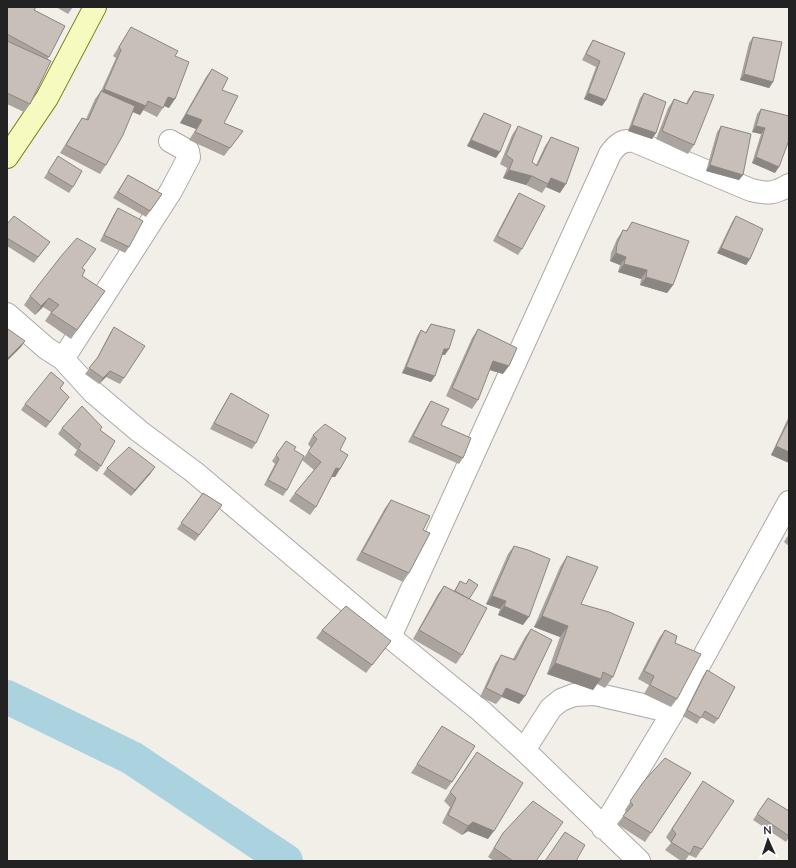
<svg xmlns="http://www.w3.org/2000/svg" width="796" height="868" font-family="Mulish,sans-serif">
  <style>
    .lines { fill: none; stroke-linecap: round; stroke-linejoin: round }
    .river { stroke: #aad3df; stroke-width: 34 }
    .street-casing { stroke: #a9a9a9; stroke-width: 24 }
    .secondary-casing { stroke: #707d05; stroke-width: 24 }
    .street { stroke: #fff; stroke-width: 22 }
    .secondary { stroke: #f7fabf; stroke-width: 22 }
    .wall { fill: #aba49e }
    .shaded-wall { fill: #8b8681 }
    .building { fill: #c7bfb8; stroke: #8b8681 }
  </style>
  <rect width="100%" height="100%" fill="#f2efe9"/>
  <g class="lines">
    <path class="river" d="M7,697L132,758L286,861"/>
    <g class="street-casing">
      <path id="street" d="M7,314L46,348L63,359L93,392L139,431L194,472L390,637L481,711L524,750L639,861
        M63,359L171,191L189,157L188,151L170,141
        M390,637L610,154C617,144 622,140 634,141L751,190C768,194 774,194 789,185
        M524,750L551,708L561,700L574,695L595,694L673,712
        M603,828L673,712L789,502"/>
    </g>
    <g class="secondary-casing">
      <path id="secondary" d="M7,157L47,98L95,7"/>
    </g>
    <use href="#street" class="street"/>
    <use href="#secondary" class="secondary"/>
  </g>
  <path class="wall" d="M7,7H36L34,10L49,57L47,60L30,104L24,112L7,104Z
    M56,7H73L68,14Z
    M131,27L175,56L169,108L164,106L157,117L143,110L140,115L133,112L106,165L100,174L60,153L76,127L82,118L86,119L95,99L101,91L116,58L113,56Z
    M753,37L773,82L769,88L740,80L749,43Z
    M593,40L625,53L606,100L602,106L584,99L596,67L582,60L589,46Z
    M212,69L222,90L224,123L243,131L224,156L189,140L196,129L180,123L206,77Z
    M694,91V145L688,154L656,139L668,108L674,99L686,104L688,99Z
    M644,93L656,133L652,139L628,131L640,98Z
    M761,109L775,173L752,163L761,134L752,132L757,114Z
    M484,113L496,158L467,146L480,119Z
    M518,126L532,162L536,165L545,146L551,137L560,193L546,187L542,193L526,185L503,178L507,168L500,164L512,135Z
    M721,126L743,175L739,180L706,171L717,132Z
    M58,156L73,187L69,193L44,178Z
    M128,175L162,194L146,217L113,198Z
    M519,193L522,249L518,255L493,241L515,199Z
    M118,208L129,247L125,253L100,241L114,214Z
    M736,216L750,259L746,265L717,253L732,222Z
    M632,222L673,285L667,293L640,285L641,279L618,272L620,265L610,261L611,253L617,239L623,230L626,231Z
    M7,224L50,242L34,263L7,246Z
    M82,268V276L105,291L71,339L45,321L51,312L43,307L35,315L24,305L30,296Z
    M431,324L445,355H442L435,376L431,382L402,373L417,336L421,330L425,333Z
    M114,327L124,378L120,384L106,377L99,384L85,374L96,360L110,333Z
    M478,329L503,374L489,370L478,400L472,409L446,396L472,338Z
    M231,393L256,443L252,449L210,429L227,399Z
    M69,397L46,428L21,410L25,404Z
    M431,401L441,425L463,458L459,464L408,442L427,407Z
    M789,416V463L771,455Z
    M62,428L100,430L101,466L97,472L74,455L77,450L58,434Z
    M313,435L340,450V469L335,477H331L316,507L310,515L289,501L295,493L314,470L302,460L311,448L308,444Z
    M286,441L287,490L283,496L264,485L275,464L272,461Z
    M107,468L151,473L131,496L103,474Z
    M203,493L222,505L195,541L177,529Z
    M391,500L423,530L409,573L403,582L356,560L385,508Z
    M789,534V546L784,542Z
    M514,546L523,625L498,615L500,609L486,604L508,554Z
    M567,556L581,604L613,677L605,688L597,684L593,690L547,674L560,637L534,627L560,567Z
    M460,581L469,599L462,655L456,664L413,639L438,594L444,586L454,591Z
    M531,629L525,696L519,704L502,697L496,704L480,697L495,664L501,655L513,659L525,637Z
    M322,630L391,641L366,673L316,638Z
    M665,630L675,643L677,699L671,707L644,694L649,685L638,679L659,638Z
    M707,670L718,719L714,724L701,717L697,724L683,716L703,676Z
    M442,726L452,782L446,790L411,773Z
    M471,760L488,839L468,831L462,835L442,823L450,807L444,801Z
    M691,773L645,842L617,824L626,813L625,810L644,781Z
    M703,781L702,849L696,858L689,855L685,861H681L665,850L671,843L666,837Z
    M768,798L789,811V837L786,842L753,820Z
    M503,833L536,861H494L488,857Z"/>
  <path class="shaded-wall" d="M744,74L773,82L769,88L740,80Z
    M104,89L146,106L140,115L98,97Z
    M588,93L606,100L602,106L584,99Z
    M168,97L175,99L169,108L162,105Z
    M186,114L202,120L196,129L180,123Z
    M632,125L656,133L652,139L628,131Z
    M756,126L765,128L761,134L752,132Z
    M471,140L500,152L496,158L467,146Z
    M756,157L779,167L775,173L752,163Z
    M710,165L743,175L739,180L706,171Z
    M509,170L532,176L526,185L503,178Z
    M551,178L566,184L560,193L546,187Z
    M721,248L750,259L746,265L717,253Z
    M616,253L626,257L620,265L610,261Z
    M624,264L647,270L641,279L618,272Z
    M646,277L673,285L667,293L640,285Z
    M49,298L43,307L35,315L41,306Z
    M25,341L21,347L7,361V359Z
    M444,349H449L445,355H440Z
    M493,361L509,366L503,374L487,369Z
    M406,367L435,376L431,382L402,373Z
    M110,371L106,377L99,384L103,378Z
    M776,446L789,452V463L771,455Z
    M155,467L151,473L131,496L135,490Z
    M336,468L340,469L335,477H330Z
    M492,596L506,601L500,609L486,604Z
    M504,606L529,617L523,625L498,615Z
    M542,616L568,626L560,637L534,627Z
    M555,663L601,679L593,690L547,674Z
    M506,688L525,696L519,704L502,697Z
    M473,822L494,831L488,839L468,831L462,835L468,826Z"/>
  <path class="building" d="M8,7H36L34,10L65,26L49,57L7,34V9Z
    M131,27L178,51L175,56L189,62L175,99L168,97L163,108L148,101L146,106L104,89L121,50L119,47Z
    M753,37L782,42L773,82L744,74Z
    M593,40L625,53L606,100L588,93L600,61L586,54Z
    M7,41L51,61L30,104L7,93Z
    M212,69L228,78L222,90L238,96L224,123L243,131L230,148L195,132L202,120L186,114Z
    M101,91L135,106L123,135L106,165L66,145L82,118L88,120Z
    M694,91L714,95L694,145L662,131L674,99L687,104Z
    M644,93L666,102L656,133L632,125Z
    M761,109L789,116V140L779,167L756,157L765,128L756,126Z
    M484,113L511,125L500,152L471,140Z
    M518,126L542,136L532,162L537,166L551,137L579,148L566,184L551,178L548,184L532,176L509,170L513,160L506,155Z
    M721,126L751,134L743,175L710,165Z
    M58,156L82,171L73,187L48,172Z
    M128,175L162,194L150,211L118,192Z
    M519,193L545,206L522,249L497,236Z
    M118,208L143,221L129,247L104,235Z
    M14,216L50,242L38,257L7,238V224Z
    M736,216L763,229L750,259L721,248Z
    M632,222L689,241L673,285L646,277L647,270L624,264L626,257L616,253L617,244L623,230L627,231Z
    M77,238L96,249L82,268L85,270L82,276L105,291L77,330L51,313L59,305L49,298L41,306L30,296L62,255Z
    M431,324L455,330L449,349H444L435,376L406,367L421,330L426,333Z
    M114,327L145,346L124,378L110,371L103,378L89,368L98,357Z
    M8,329L25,341L7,359V330Z
    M478,329L517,348L509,366L493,361L478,400L452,388Z
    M51,372L64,383L60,388L69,397L50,422L25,404Z
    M231,393L269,415L256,443L214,423Z
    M431,401L449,409L441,425L471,438L463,458L413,436Z
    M82,406L102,427L100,430L115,441L101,466L78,449L81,444L62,428Z
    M789,420V452L776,446Z
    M325,424L346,438L340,450L348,455L340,469L336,468L316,507L295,493L321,462L308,452L317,439L313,435Z
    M286,441L296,447L294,450L304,456L287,490L268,480L279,459L276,455Z
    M129,447L155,467L135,490L107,468Z
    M203,493L222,505L199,535L181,523Z
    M391,500L430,516L423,530L430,533L409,573L362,552Z
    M514,546L528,550L550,559L529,617L504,606L506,601L492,596Z
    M567,556L598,567L581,604L609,612L634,623L613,677L603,672L601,679L555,663L568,626L542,616Z
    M469,579L478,585L469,599L455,591L460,581L466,584Z
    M444,586L487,608L462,655L419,630Z
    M346,606L391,641L372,665L322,630Z
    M531,629L552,640L525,696L506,688L502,696L486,688L501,655L515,660Z
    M665,630L677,636L675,643L701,654L677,699L650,685L654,676L644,671Z
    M707,670L735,687L718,719L705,711L701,718L687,710Z
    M442,726L475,746L452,782L417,764Z
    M477,752L523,783L494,831L473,822L468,826L448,815L456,798L450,792Z
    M665,758L691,773L651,833L623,816L633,805L630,801L644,781Z
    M703,781L734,801L702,849L694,846L690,854L671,842L676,834L672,829Z
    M768,798L789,811V836L757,814Z
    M533,801L563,822L536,861H513L494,848L503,833Z
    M565,832L585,845L576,861H545Z"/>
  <rect width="796" height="868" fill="none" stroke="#222222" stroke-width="16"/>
  <g transform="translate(768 840) rotate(357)" stroke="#ffffff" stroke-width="3" paint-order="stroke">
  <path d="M0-3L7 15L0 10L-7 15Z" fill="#222222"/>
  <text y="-6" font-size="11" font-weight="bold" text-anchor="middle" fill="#222222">N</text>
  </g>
</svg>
